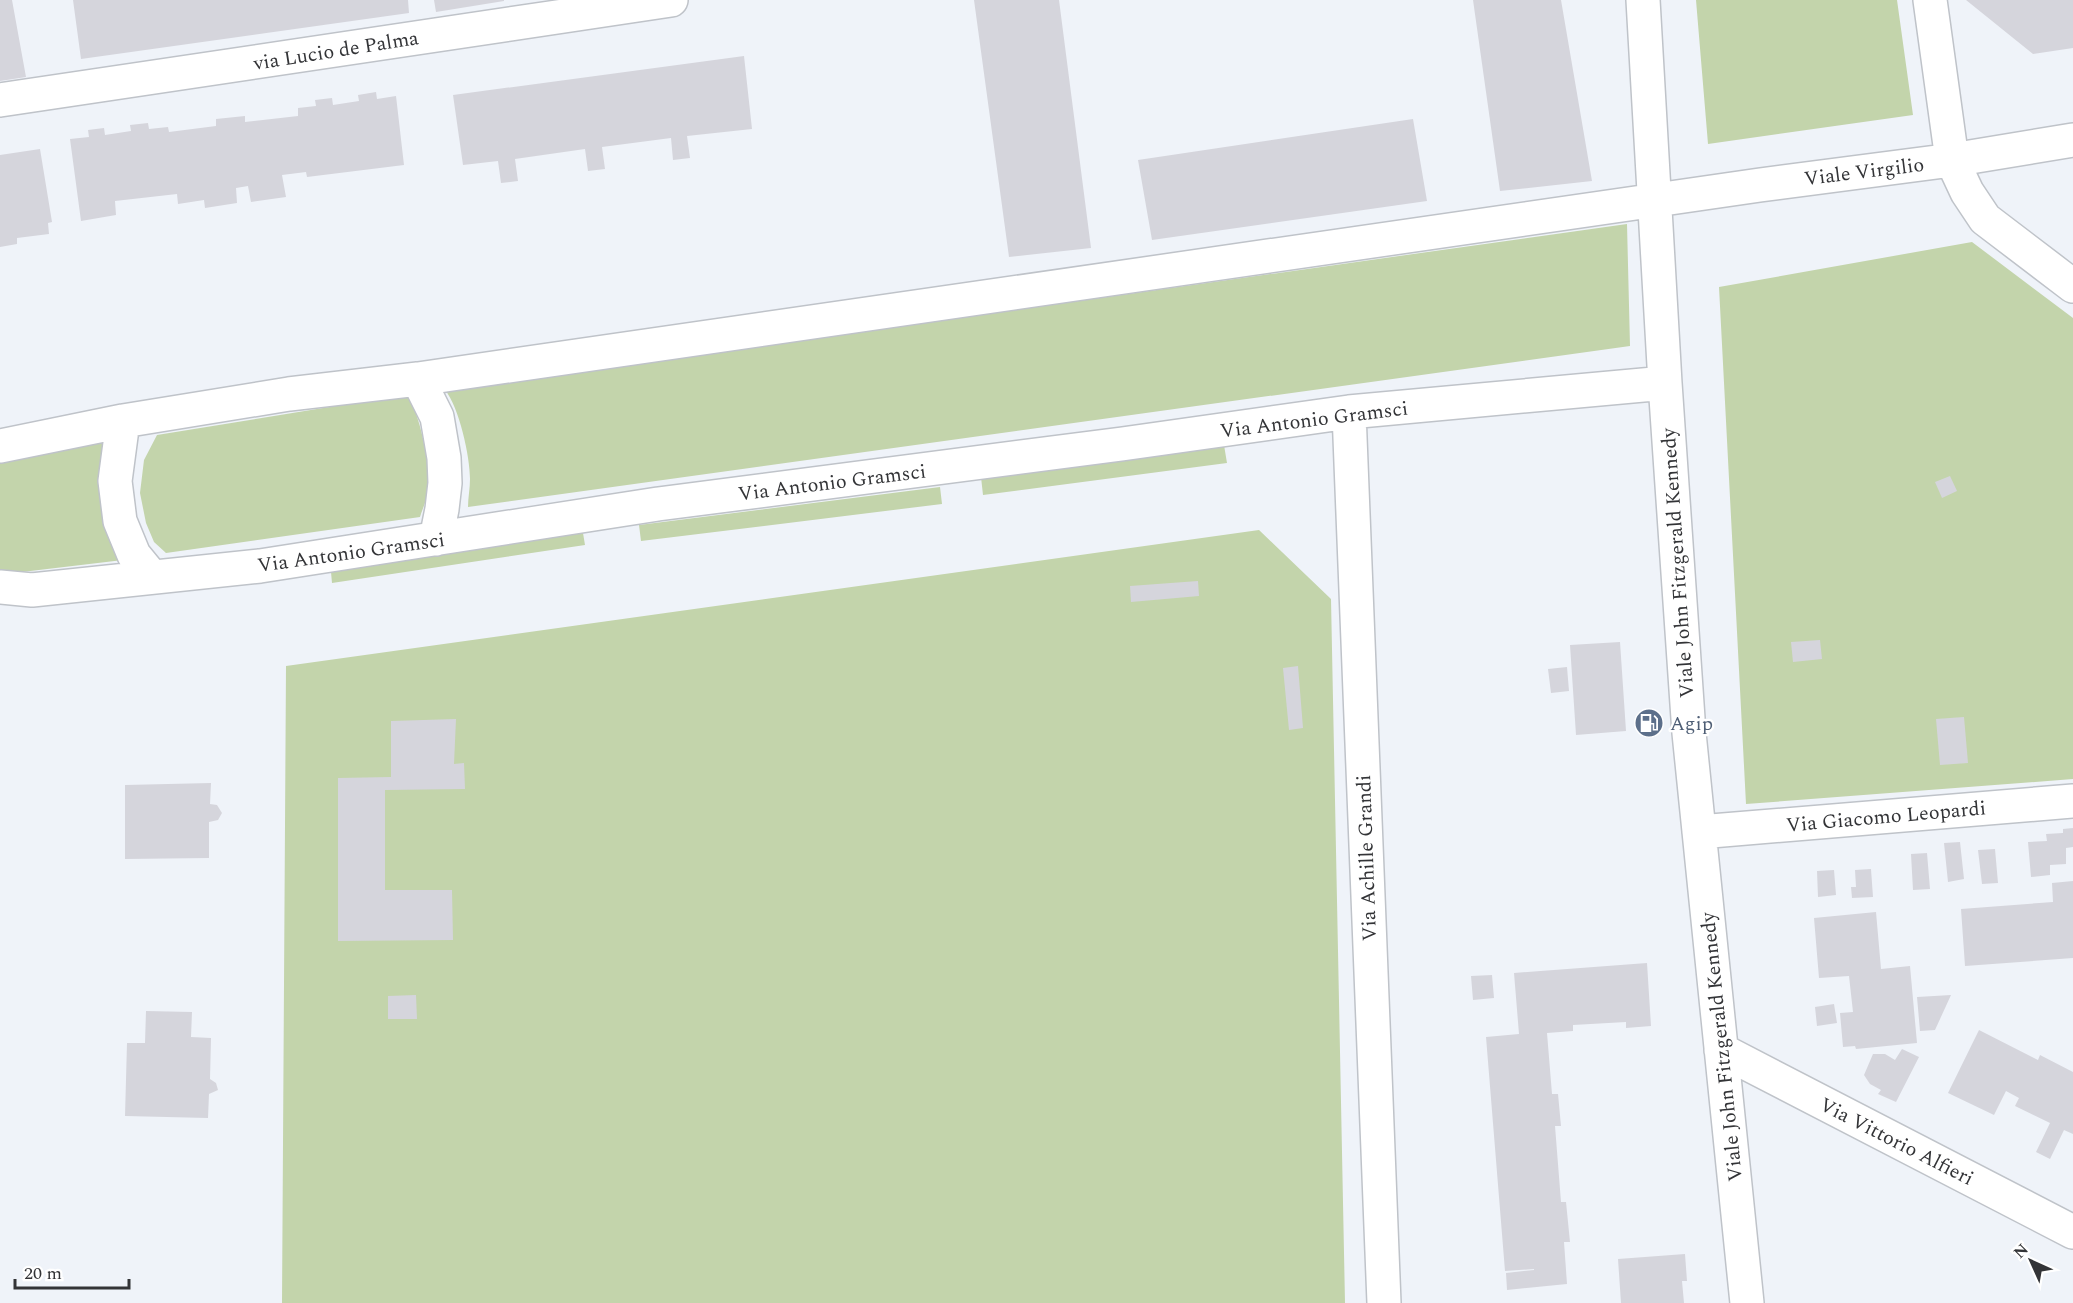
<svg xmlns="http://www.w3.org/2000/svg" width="2073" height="1303" font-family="Spectral,serif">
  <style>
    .green { fill: #c3d4ab }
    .building { fill: #d5d5dc }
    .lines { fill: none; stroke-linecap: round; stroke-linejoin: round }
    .minor-casing { stroke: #bfc3c9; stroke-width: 36 }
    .minor { stroke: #fff; stroke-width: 33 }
    .labels { text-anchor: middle; stroke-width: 4.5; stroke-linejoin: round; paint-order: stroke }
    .street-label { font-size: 20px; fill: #333437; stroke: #fff }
    .service-label { font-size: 20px; fill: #4e5e75; stroke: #fff; text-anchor: start }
  </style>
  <rect width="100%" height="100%" fill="#eff3f9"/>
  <path class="green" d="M1696,0H1897L1913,115L1708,144Z
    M1627,224L1630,346L468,507C468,498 470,488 470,479C470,456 459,407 445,390Z
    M1972,242L2073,318V779L1746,804L1719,287Z
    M409,394C421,425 431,460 427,495C426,502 422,510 420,517L166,553L154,542L146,523L140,493L144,460L157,435Z
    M103,441L101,493L123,560L22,572L0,570V460Z
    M1224,445L1227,463L983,495L981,477Z
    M940,487L942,504L641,541L639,525Z
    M1259,530L1331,599L1345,1303H282L286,666Z
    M583,533L585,545L332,583L331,572Z"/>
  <path class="building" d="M0,0H12L26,77L0,81Z
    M73,0H408L409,13L81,59Z
    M434,0H504V1L436,12Z
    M974,0H1059L1091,248L1009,257Z
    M1473,0H1561L1592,181L1500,191Z
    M1966,0H2073V48L2033,54Z
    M744,56L752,129L687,136L690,158L673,160L671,138L602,147L605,169L588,171L585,149L515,159L518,181L501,183L498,161L463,165L453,95Z
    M376,92L377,99L396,96L404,165L307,177L306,172L282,175L286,197L251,202L248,186L236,188L237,203L205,208L204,200L178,204L177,194L115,201L116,215L81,221L70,139L89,137L88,130L104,128L105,135L131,131L130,125L148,123L149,129L168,127L169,132L216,126V119L245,116V122L298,116V108L316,106L315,100L332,98L333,105L359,101L358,95Z
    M1413,119L1427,201L1152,240L1138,160Z
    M40,149L52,222L48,223L49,234L17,238V244L0,247V155Z
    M1950,476L1957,491L1942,498L1935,482Z
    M1198,581L1199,596L1131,602L1130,586Z
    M1820,640L1822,659L1793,662L1791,642Z
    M1620,642L1626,731L1576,735L1570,645Z
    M1298,666L1303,728L1289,730L1283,668Z
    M1567,667L1569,691L1551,693L1548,669Z
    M1964,717L1968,763L1940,765L1936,719Z
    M456,719L454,764L464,763L465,789L385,790V890H452L453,940L338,941V778L391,777V721Z
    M211,783L210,804L217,805L222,813L218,820L209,822V858L125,859V785Z
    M2073,828V847L2066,848V864L2050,865V875L2031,877L2028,842L2047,841L2046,834L2063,833V829Z
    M1960,842L1964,879L1948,882L1944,843Z
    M1995,849L1998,883L1982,884L1978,850Z
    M1927,853L1930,889L1913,890L1911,854Z
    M1871,869L1873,897L1852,898L1851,887H1856L1855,870Z
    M1834,870L1836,895L1818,897L1817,871Z
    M2073,881V958L1965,966L1961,909L2053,902L2052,883Z
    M1876,912L1881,969L1910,966L1917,1043L1856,1049L1855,1046L1843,1047L1840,1013L1853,1012L1849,976L1819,978L1814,918Z
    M1647,963L1651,1026L1626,1028V1022L1573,1025V1031L1547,1033L1552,1094H1558L1561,1126H1555L1561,1202H1566L1570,1242H1564L1567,1284L1507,1290L1506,1273L1534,1270V1269L1505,1271L1486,1037L1519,1034L1514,973Z
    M1492,975L1494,998L1473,1000L1471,976Z
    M416,995L417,1019H388V996Z
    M1951,995L1935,1030L1920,1031L1917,997Z
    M1834,1004L1837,1023L1817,1026L1815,1007Z
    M146,1011L192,1012L191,1037L211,1038L210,1079L216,1083L218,1090L209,1094L208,1118L125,1116L127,1043H145Z
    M1979,1030L2038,1060L2040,1055L2073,1072V1134L2064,1130L2050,1159L2036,1152L2050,1123L2015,1106L2019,1098L2006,1091L1994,1115L1948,1093Z
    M1902,1049L1919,1057L1896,1102L1878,1094L1881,1090L1870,1084L1864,1075L1873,1054H1885L1895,1060Z
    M1685,1254L1687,1281H1682L1684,1303H1621L1618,1259Z"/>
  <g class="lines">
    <g class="minor-casing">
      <path id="minor" d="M1643,0L1665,383L1689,733L1747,1303
        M1930,0L1952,160L1967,192L1985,219L2073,286
        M0,100L671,0
        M418,379L437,417L444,458L445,483L442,509L436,539
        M1349,412L1384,1303
        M123,421L115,481L120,521L134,555L152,577
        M0,446L123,421L289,394L418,379L1760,185L1952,160L2073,140
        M0,587L32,590L260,566L658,504L1122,444L1349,412L1665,383
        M1699,832L2073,801
        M1721,1050L2073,1232"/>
    </g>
    <use href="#minor" class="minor"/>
  </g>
  <defs>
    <g id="fuel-disc" transform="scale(1.5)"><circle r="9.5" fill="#5c6f8a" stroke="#fff"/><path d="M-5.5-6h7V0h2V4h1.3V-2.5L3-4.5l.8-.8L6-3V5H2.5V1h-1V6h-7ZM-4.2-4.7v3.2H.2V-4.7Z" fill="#fff"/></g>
  </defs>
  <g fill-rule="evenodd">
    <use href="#fuel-disc" x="1649" y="723"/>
  </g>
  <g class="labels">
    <g class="street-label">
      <text transform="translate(336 50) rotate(-9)" y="7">via Lucio de Palma</text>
      <text transform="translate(1864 171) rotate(-7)" y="7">Viale Virgilio</text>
      <text transform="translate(1314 419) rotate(-7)" y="7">Via Antonio Gramsci</text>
      <text transform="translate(832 482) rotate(-7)" y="7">Via Antonio Gramsci</text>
      <text transform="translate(351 552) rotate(-8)" y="7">Via Antonio Gramsci</text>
      <text transform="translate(1677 563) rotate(-94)" y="7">Viale John Fitzgerald Kennedy</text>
      <text transform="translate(1886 816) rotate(-5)" y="7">Via Giacomo Leopardi</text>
      <text transform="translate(1366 858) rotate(-92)" y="7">Via Achille Grandi</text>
      <text transform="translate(1721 1047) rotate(-96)" y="7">Viale John Fitzgerald Kennedy</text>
      <text transform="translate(1897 1141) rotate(27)" y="7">Via Vittorio Alfieri</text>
    </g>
    <g class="service-label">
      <text x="1670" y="730">Agip</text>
    </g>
  </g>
  <g transform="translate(2031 1261) rotate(315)" stroke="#ffffff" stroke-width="4.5" paint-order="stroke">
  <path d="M0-4.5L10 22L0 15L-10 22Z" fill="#333437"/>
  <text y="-9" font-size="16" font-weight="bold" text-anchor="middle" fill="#333437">N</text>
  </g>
  <path d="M15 1279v9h114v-9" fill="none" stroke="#333437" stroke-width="3"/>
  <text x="24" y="1279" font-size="18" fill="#333437" stroke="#ffffff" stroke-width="4.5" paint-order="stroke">20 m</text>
</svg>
